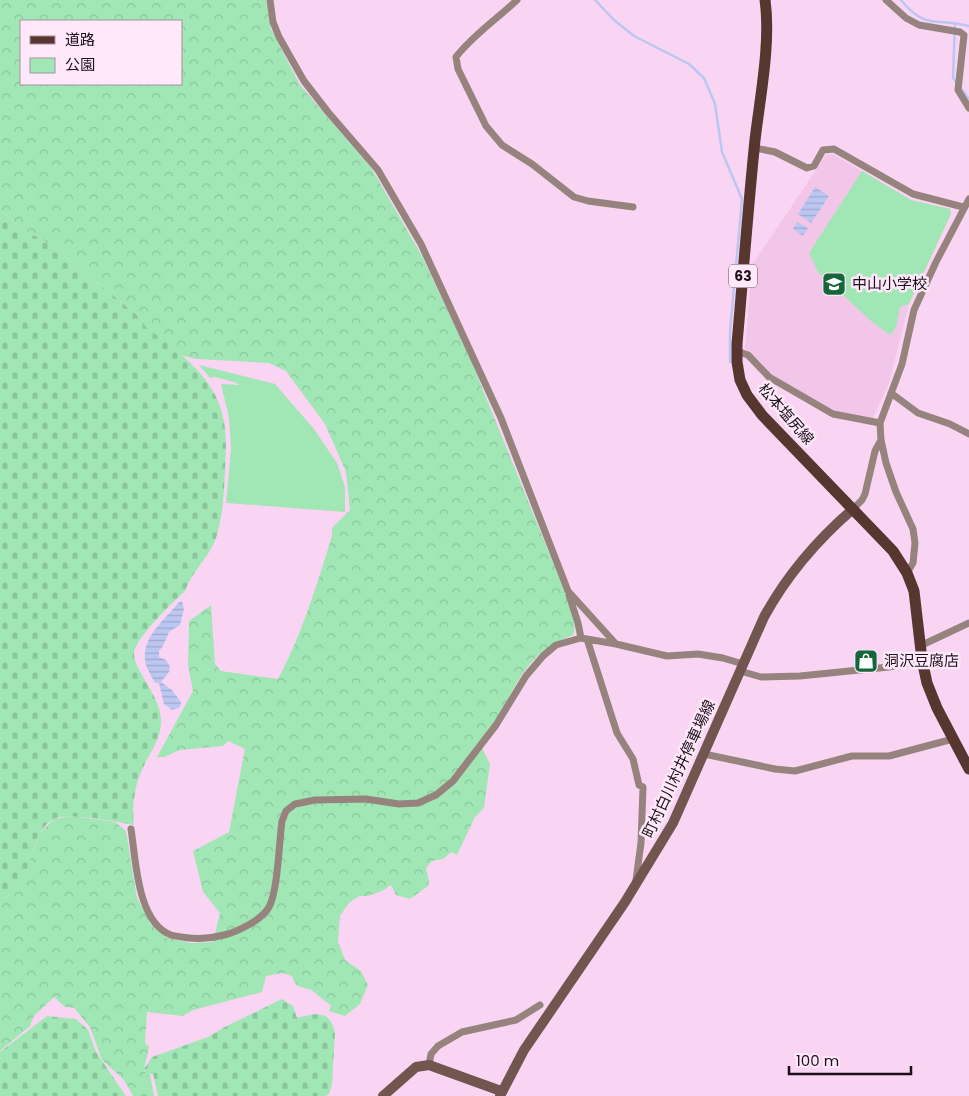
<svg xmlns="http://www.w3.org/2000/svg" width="969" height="1096" font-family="Poppins,'Noto Sans JP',sans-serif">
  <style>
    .built { fill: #f1c6e8 }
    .green { fill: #a1e7b5 }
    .forest { fill: url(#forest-crowns); fill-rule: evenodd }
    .cemetery { fill: url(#cemetery-stones) }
    .water { fill: url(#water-rules) }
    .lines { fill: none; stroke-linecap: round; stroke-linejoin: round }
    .stream { stroke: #bbc6f1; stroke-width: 2.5 }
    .street { stroke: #97837e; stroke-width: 7 }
    .secondary { stroke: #715650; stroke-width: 10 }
    .primary { stroke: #56362f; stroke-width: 11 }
    .labels { text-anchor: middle; stroke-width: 5; stroke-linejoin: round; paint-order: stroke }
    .shield { fill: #fee8fa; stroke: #5f505c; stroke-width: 1 }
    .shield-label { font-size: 14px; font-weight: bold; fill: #1b0f19 }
    .poi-label { font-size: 15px; fill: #1b0f19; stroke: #fee8fa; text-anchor: start }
    .street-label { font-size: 15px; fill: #1b0f19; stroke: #fee8fa }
  </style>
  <defs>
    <pattern id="forest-crowns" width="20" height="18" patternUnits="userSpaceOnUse" patternTransform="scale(1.25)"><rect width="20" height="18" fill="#a1e7b5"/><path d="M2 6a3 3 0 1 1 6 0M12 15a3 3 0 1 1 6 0" fill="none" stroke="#8ac59b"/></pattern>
    <pattern id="cemetery-stones" width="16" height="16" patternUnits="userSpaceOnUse" patternTransform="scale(1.25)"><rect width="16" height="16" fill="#a1e7b5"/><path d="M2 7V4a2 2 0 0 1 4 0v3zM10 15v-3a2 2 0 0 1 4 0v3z" fill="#8ac59b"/></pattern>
    <pattern id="water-rules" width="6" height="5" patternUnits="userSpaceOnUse" patternTransform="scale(1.25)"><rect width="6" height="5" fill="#bbc6f1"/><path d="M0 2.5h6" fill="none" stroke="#a0a9ce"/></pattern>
  </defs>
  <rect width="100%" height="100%" fill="#fad5f3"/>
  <path class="built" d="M833,154L911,200L950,209L951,214L909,304L889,383L872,420L836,412L770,374L745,348L752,265L826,155Z"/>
  <path class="green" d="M862,171L911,200L950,209L951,214L909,304L900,307L896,327L890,335L871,321L818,272L809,253Z
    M199,365L275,384L314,429L337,463L345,487V512L226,503L231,449L229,418L221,384L239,385L237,383L215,377L210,378Z"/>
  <path class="forest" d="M0,0H266L271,29L300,85L372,169L422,256L472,363L563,587C567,600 579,622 573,635C527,653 521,678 498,716C492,725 485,733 479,742L490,764L484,808L475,817L457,855L451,852L443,859L432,861L426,868L429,881L428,886L410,899L396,895L391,885L382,891L368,896H359L349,903L340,916L338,941L345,960L361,971L368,985L360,1004L345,1016L329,1011L331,1005C324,1001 320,997 314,992C305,985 297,992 292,976L283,973L266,976L262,992L193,1010L183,1016L147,1012L145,1043L149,1047L144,1069L146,1075L150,1074L154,1096H133L124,1080L102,1060L90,1027L74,1008L65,1007L54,997L34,1016L30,1026L0,1051V900L10,895L19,887L40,833L54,819L73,816L115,822L126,831L137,898L151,924L167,938L192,943L213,942L220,913L203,892L193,851L229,832L245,749L228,741L223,746L180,750L164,757H157L193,691L188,665L189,621L211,605L215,664L221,671L278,679C302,634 317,584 332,536V528L350,510L346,472L325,424L286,371L269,363L197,359L183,356L145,326L143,320L76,265L41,238L30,234L0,210ZM21,21H181V84H21Z"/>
  <path class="cemetery" d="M0,210L30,234L41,238L76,265L143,320L145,326C176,350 215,376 223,417C227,434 226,452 225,470C224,493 223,516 216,538C209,558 192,571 185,591C174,601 136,638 134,652C132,668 160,695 161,719C162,740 148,754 141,772C134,789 132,807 134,825C116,822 69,812 54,819C32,830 32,869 19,887C14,893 7,897 0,900Z
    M282,999L293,1006L297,1018C315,1013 330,1009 335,1033L332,1084L329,1094L325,1096H158L153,1074L146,1075L144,1069L152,1057L208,1037L223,1028Z
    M47,1016L76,1019L88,1030L96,1052L126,1096H0V1052Z"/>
  <path class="water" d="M815,187L829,196L811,223L798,214Z
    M797,222L808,228L803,236L793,229Z
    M182,601L184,609L180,625L169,632L163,646L159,651V657L166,660L170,667L169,672L161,682L172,690L181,702L180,707L172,710L164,704L159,683H155C152,677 148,671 146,665C139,638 165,620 179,602Z"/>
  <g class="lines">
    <path class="stream" d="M595,0L614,20L634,36L689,64L704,78L715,104L722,152L742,199L730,332V362
      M901,0C926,31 937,17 969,26
      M955,23L953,78L956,82
      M960,87L969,99"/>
    <path class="street" d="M270,0L273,22L279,37L304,81L328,112L378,170L421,244L501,418L568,591L616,644
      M517,0C497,19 473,35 456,57L458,69L486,126L502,145L532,164L574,197L588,201L633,207
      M886,0L906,18L919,25L960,32L964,35L958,90L969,108
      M755,148L775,152L807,168L814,166L823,150L834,149L913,194L963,207
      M737,351L748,355L769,377L833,414L880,423
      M891,393L918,413L950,424L969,434
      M853,509L862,500L865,494L875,451L881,440
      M907,573L913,563L915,543L913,529L896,492L886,463L881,440L880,423L902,364L914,310L936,262L969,199
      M569,595L578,623L581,638
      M587,639L617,733L633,759L639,785L643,787L641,843L636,880
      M920,646L969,623
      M740,671L761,677L800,676L889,667L922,660
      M704,754L775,769L795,771L852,756H889L953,739
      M131,829C136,860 137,922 171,935C177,937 184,937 190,938C201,939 213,938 224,935C237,932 262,920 269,907C278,890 279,842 282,821L286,811L295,804L315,800L366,799L399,804L418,803L436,795L453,781L496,725L526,676L543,656L556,645L581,638L616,644L667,656L698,654L723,658L743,664
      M429,1065L431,1054L438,1046L462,1032L516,1020L540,1005"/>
    <path class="secondary" d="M383,1096L416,1067L429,1065L501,1091
      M500,1096L524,1050L625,902L673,823L764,617C787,575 817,540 853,509"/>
    <path class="primary" d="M765,0C771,43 760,97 755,140C748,208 743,276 737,344V362L740,380L747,395L762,415L893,551L907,573L914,591L922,660L927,683L937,708L969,769"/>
  </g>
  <defs>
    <g id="school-square" transform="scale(1.25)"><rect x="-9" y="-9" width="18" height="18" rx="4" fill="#136738" stroke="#fee8fa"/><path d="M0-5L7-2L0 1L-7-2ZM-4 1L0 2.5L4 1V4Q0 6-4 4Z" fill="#fff"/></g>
    <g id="shop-square" transform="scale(1.25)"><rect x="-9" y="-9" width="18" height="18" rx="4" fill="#136738" stroke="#fee8fa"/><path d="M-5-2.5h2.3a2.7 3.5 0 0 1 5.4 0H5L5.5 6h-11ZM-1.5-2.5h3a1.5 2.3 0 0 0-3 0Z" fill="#fff"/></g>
  </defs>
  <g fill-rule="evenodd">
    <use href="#school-square" x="834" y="284"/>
    <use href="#shop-square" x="866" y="661"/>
  </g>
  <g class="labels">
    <rect class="shield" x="729" y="264.5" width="28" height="23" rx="4"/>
    <g class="shield-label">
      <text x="743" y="281">63</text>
    </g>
    <g class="poi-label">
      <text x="852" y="289">中山小学校</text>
      <text x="884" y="666">洞沢豆腐店</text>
    </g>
    <g class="street-label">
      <text transform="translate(786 414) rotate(49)" y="5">松本塩尻線</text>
      <text transform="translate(679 769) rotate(-65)" y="5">町村白川村井停車場線</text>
    </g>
  </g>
  <rect x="20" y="20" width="162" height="65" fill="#fee8fa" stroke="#a391a0"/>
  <rect x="30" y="36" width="25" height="8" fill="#56362f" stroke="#a391a0"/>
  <text x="65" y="45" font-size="15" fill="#1b0f19">道路</text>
  <rect x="30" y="58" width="25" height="15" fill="#a1e7b5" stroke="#a391a0"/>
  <text x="65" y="70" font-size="15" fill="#1b0f19">公園</text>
  <path d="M789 1066v8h122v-8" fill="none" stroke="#1b0f19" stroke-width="2.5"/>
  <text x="796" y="1066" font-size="15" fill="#1b0f19" stroke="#fee8fa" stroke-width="4" paint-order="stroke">100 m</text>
</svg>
